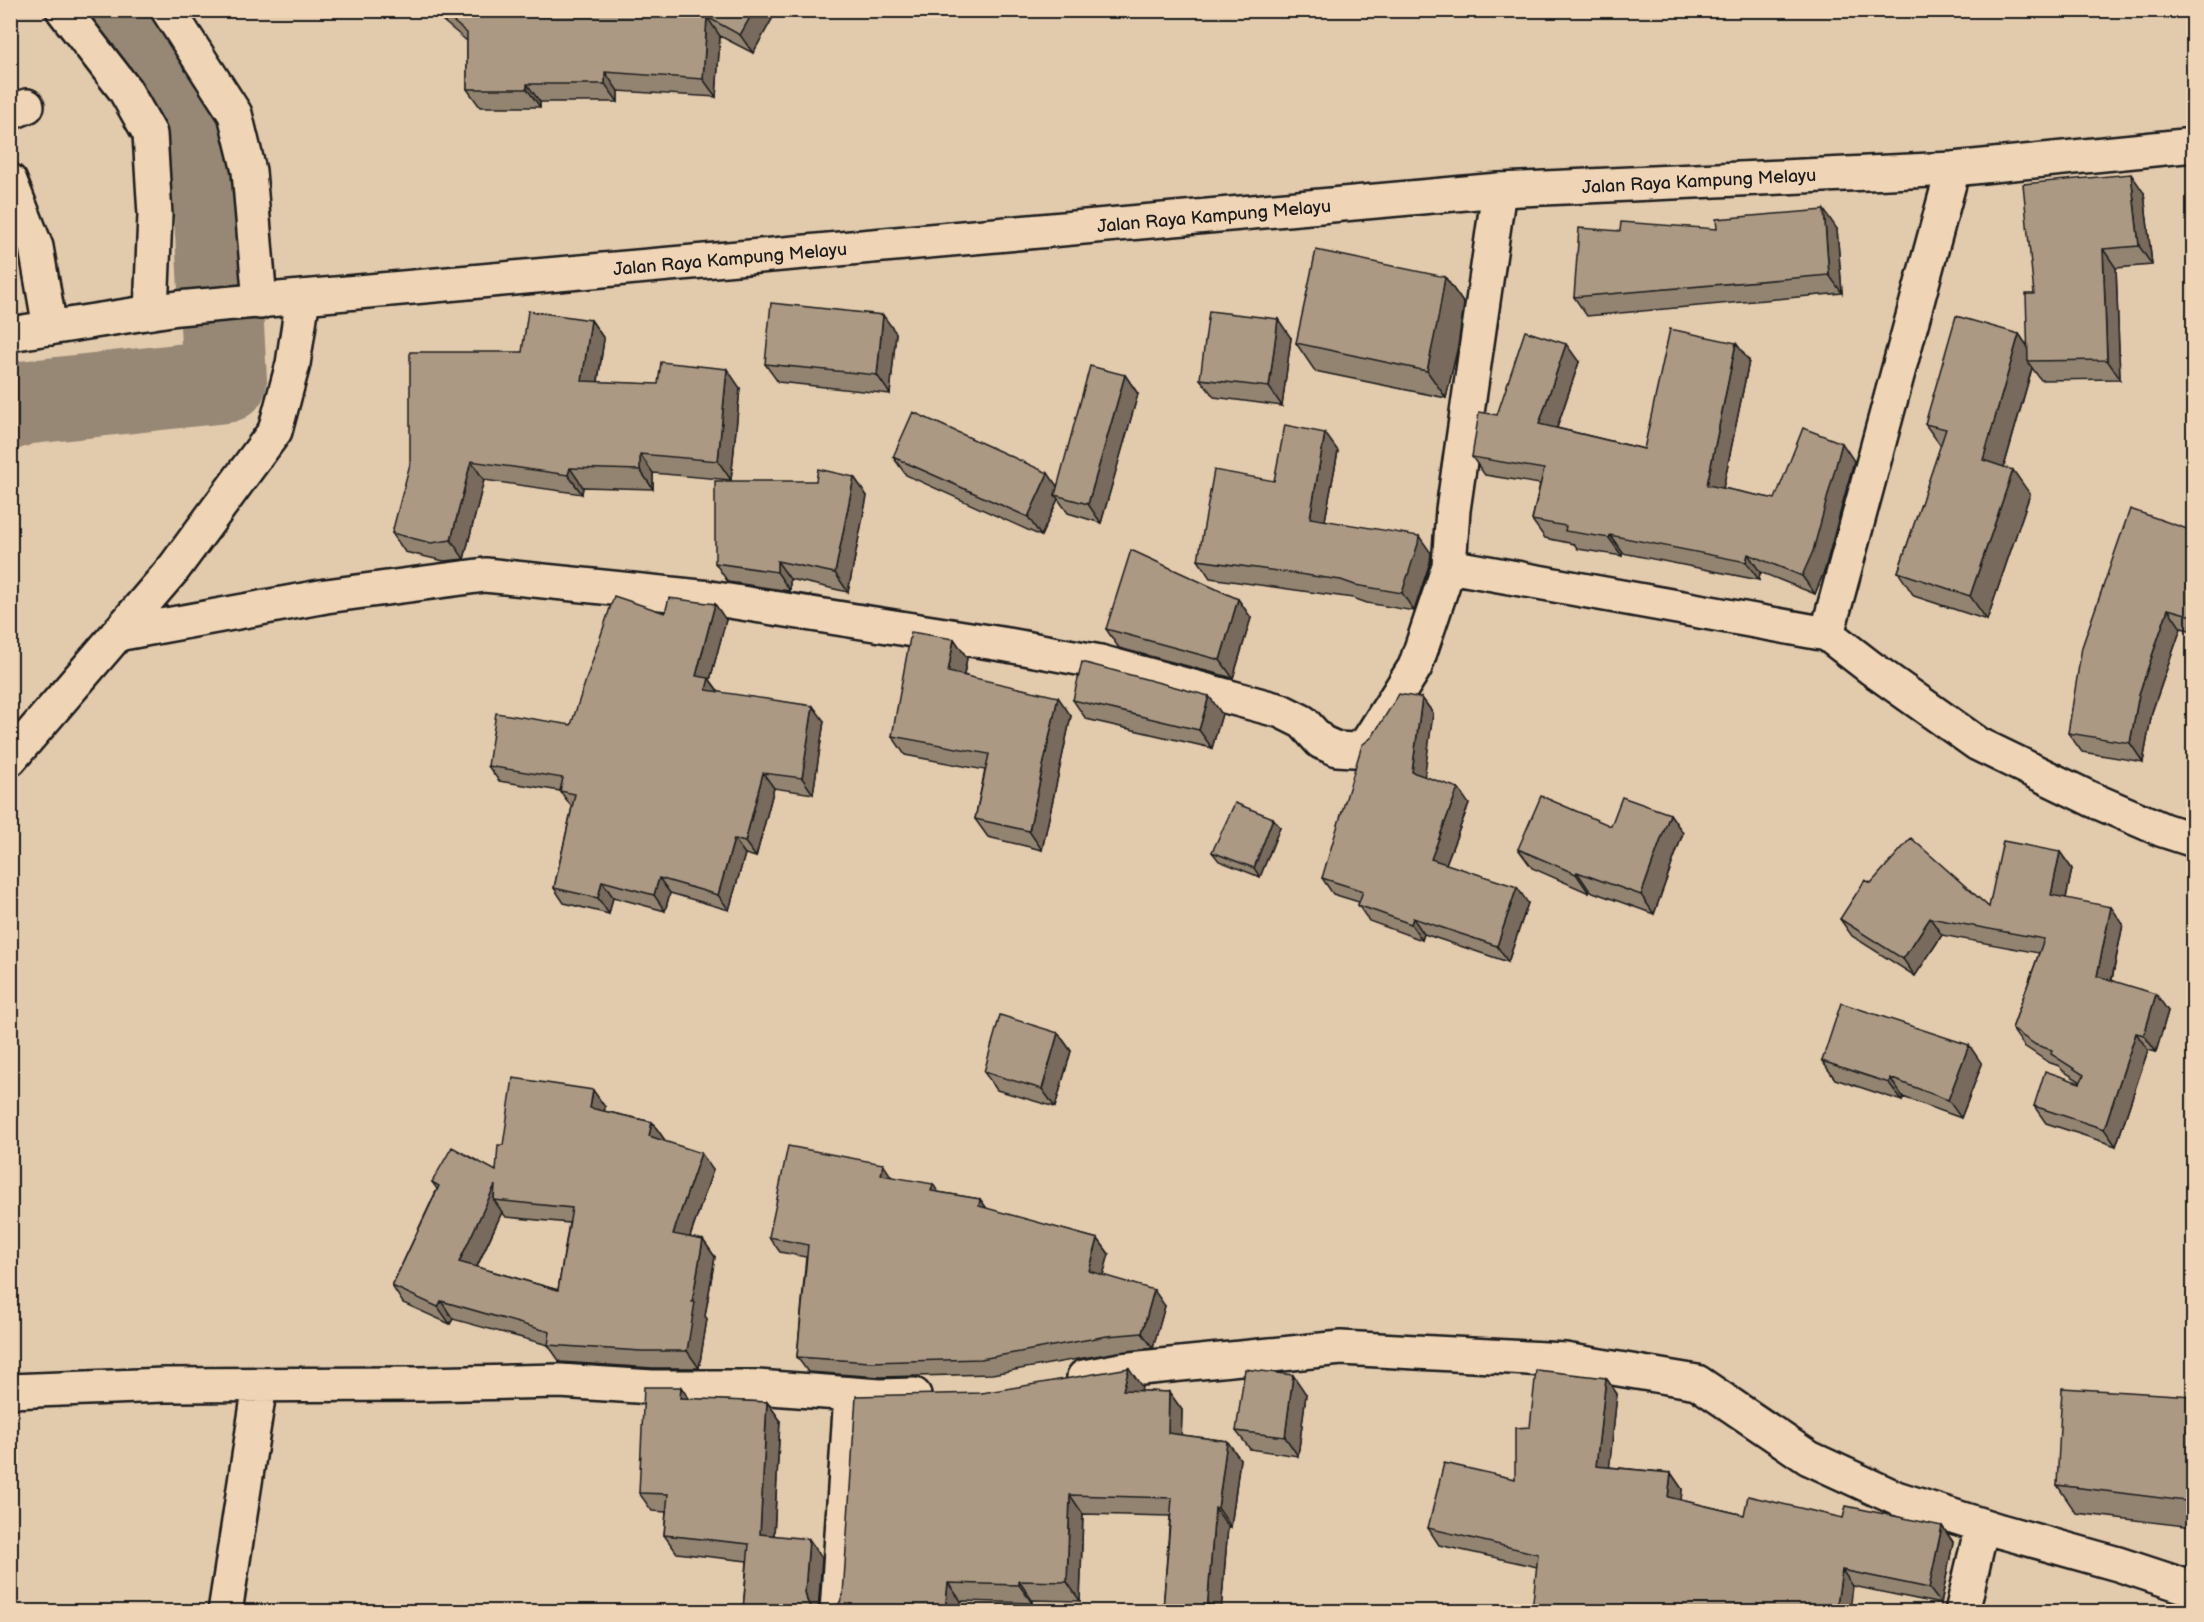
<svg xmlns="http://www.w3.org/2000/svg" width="2204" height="1622" font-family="'Balsamiq Sans',sans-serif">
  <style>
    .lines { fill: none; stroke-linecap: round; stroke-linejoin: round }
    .river { stroke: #968875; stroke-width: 84 }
    .minor-casing { stroke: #1c1c1c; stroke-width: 38 }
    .major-casing { stroke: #1c1c1c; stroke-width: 38 }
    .minor { stroke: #efd5b6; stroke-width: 33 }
    .major { stroke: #efd5b6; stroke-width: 33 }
    .wall { fill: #938472; stroke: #1c1c1c; stroke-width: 1.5; fill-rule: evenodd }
    .shaded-wall { fill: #786b5c; stroke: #1c1c1c; stroke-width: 1.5 }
    .building { fill: #ab9984; stroke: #1c1c1c; stroke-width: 1.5; fill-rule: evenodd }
    .labels { text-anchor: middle; stroke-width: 5; stroke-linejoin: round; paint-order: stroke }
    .street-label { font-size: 18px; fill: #1c1c1c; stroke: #efd5b6 }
  </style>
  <rect width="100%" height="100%" fill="#e2caad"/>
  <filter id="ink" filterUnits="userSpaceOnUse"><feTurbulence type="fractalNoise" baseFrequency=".0167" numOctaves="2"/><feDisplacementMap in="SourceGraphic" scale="12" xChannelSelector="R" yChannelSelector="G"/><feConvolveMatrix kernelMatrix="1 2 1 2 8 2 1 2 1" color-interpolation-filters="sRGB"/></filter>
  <g filter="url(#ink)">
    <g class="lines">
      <path class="river" d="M10,408L21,403L225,381L214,178L130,10"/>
      <g class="minor-casing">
        <path id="minor" d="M63,10L125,90L150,134L155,215L151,312
          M168,10L235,114L249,171L260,302
          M10,113L27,106
          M10,181L36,247L50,328
          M1449,566L1827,634L1871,668L1978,744L2091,799L2163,830L2194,840
          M117,634L326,596L485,575L710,598L1008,645L1100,662L1281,711L1303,722L1321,742L1337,749L1354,750L1367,743L1415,667L1449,566L1453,510L1499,190
          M1827,634L1953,169
          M10,759L174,568L275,431L293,364L303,297
          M1084,1377L1121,1370L1341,1348L1565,1360L1697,1382L1809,1458L1896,1498L2000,1531L2118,1564L2194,1589
          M10,1391L164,1385L419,1384L560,1381L652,1387H757L880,1396L914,1395
          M225,1612L260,1385
          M837,1612L851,1394
          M1962,1612L1982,1526"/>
      </g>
      <g class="major-casing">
        <path id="major" d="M10,334L178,308L1499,190L1953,169L2194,145"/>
      </g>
      <use href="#minor" class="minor"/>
      <use href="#major" class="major"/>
    </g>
    <path class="wall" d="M430,10H777L753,53L720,36L716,97L618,91V102H540V107H480L467,89V41Z
      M2144,193L2152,265L2116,268L2120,379L2041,380L2032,368L2004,467L2030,494L1987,620L1914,596L1898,572L1941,446L1925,424L2019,334L2027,346L2034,294Z
      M1717,229H1837L1842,293L1587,316L1574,297L1620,231Z
      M1445,277L1464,304L1458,346L1446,398L1315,371L1296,343Z
      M591,320L604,339L598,382L740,388L731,480L653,473V489L583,487L582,494L484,480L464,559L444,561L405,552L392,533L522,352Z
      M896,333L890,394L778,382L765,364Z
      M1291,338L1282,406L1214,397L1200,379Z
      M1749,361L1723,488L1775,499L1854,461L1825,569L1815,594L1760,572L1759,580L1623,553L1622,556L1578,549L1574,544L1545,538L1532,520L1540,484L1485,475L1472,457L1497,415L1579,362L1557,428L1644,449Z
      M1125,375L1138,394L1101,523L1068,513L1058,499L1041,536L906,475L893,457L1057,486Z
      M1338,451L1325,520L1431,553L1430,562L1414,611L1367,603L1353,598L1210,578L1198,560L1274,481Z
      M854,477L867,496L848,592L790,579V591L728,582L715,563L816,481Z
      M2193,531V631L2181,628L2152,712L2143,762L2082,752L2068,733Z
      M1238,599L1251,618L1233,678L1119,648L1106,629Z
      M665,613L726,620L710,680L719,692L824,721L813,794L774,788L756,857L745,854L729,910L670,893L665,911L613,897L609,914L564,903L554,888L572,807L571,806L560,791L499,781L488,766L571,725Z
      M954,639L967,658L964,675L1071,716L1042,850L988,837L975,819L985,770L905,755L892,736Z
      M1422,698L1433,713L1424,776L1469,804L1446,864L1528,903L1508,962L1424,934L1422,940L1369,921L1358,905L1359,902L1333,894L1322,878Z
      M1073,700L1222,714L1212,748L1086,719Z
      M1670,814L1683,833L1654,914L1590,891L1589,893L1532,868L1518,849L1611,826Z
      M1280,827L1260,877L1219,861L1212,852Z
      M2060,852L2072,869L2066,898L2123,924L2112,980L2168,1011L2156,1052L2148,1050L2116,1146L2046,1123L2034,1106L2081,1082L2063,1071L2059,1066L2048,1062L2024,1046L2012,1029L2039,953L1942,935L1915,976L1852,936L1840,919L1871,883L1989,907Z
      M1058,1033L1071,1051L1055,1107L997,1090L984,1072Z
      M1822,1061L1982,1064L1961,1118L1903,1097L1902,1101L1835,1079Z
      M605,1107L604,1111L652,1122L664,1139V1141L713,1170L690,1237L703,1240L715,1257L705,1316L707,1319L699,1368H653L560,1362L548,1345L453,1319L450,1324L403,1303L392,1286L437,1189L432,1182L496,1171L503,1145ZM502,1212L506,1217L569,1223L558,1290L477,1267Z
      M892,1177L938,1192L980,1199L987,1209L1098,1239L1109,1254L1103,1275L1165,1306L1153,1348L1118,1352L992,1374L880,1377L808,1372L797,1357L806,1257L780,1252L769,1237Z
      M1606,1378L1617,1394L1609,1467L1671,1473L1682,1489L1681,1500L1744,1515L1843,1518L1942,1526L1953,1542L1941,1604L1853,1586L1537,1567L1439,1545L1428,1528L1515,1479L1530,1427Z
      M1142,1387L1141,1391L1169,1392L1182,1410L1181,1435L1227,1441L1240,1459L1231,1527L1228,1526L1221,1611H1164L1163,1610L1170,1516L1083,1514L1080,1601L1032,1600V1603L961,1601L832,1611L839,1604L982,1393Z
      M1306,1394L1298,1456L1250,1449L1236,1431Z
      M2193,1396V1527L2076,1513L2057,1485Z
      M689,1399L767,1402L780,1420L774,1536L822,1558L818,1611H821H744L743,1610L747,1561L677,1553L664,1535L666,1512L652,1511L639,1493Z"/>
    <path class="shaded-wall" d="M754,10H777L753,53L740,35Z
      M707,17L720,36L716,97L703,79Z
      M605,72L618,91V102L605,84Z
      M527,84L540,102V107L527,89Z
      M2131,174L2144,193L2152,265L2139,246Z
      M1824,210L1837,229L1842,293L1829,275Z
      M2103,249L2116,268L2120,379L2107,360Z
      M1445,277L1464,304L1458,346L1446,398L1427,371Z
      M883,315L896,333L890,394L877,375Z
      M1278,319L1291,338L1282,406L1269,387Z
      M591,320L604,339L595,400L582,381Z
      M2019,334L2035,357L2028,361L2032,368L1999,484L1983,460Z
      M1736,343L1749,361L1720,503L1707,485Z
      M1566,344L1579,362L1552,442L1539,424Z
      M727,369L740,388L731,480L718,461Z
      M1125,375L1138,394L1101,523L1088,504Z
      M1325,433L1338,451L1322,536L1310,518Z
      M1842,443L1854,461L1825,569L1815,594L1802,576Z
      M640,454L653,473V489L640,470Z
      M471,461L484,480L464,559L451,540Z
      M570,468L583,487L582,494L568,475Z
      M2013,470L2030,494L1987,620L1970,596Z
      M1048,473L1061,492L1055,495L1058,499L1041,536L1028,517Z
      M854,477L867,496L848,592L835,573Z
      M1610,535L1623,553L1622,556L1609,538Z
      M1419,536L1431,553L1430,562L1414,611L1402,593Z
      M1748,554L1760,572L1759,580L1746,562Z
      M777,561L790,579V591L777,572Z
      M1238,599L1251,618L1233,678L1220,660Z
      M715,604L726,620L710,680L720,694L717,706L696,676Z
      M2168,609L2181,628L2152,712L2143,762L2130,743L2139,694Z
      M954,639L967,658L961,690L948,672Z
      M1209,696L1222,714L1212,748L1199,730Z
      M1058,697L1071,716L1042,850L1029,831Z
      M1422,698L1433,713L1423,787L1412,772Z
      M813,706L824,721L813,794L802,778Z
      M763,773L774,788L756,857L745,842Z
      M1458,788L1469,804L1442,874L1431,859Z
      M1670,814L1683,833L1654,914L1641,895Z
      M1273,818L1280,827L1260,877L1254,868Z
      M734,839L745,854L729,910L718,895Z
      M2060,852L2072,869L2063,912L2051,895Z
      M1577,872L1590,891L1589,893L1576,874Z
      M659,878L670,893L665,911L654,895Z
      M602,881L613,897L609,914L598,898Z
      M1517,887L1528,903L1508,962L1497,946Z
      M2111,907L2123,924L2109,993L2097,976Z
      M1413,918L1424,934L1422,940L1411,924Z
      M1930,918L1942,935L1915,976L1903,959Z
      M2156,994L2168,1011L2156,1052L2144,1035Z
      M1058,1033L1071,1051L1055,1107L1042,1089Z
      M2136,1033L2148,1050L2116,1146L2104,1129Z
      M1969,1045L1982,1064L1961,1118L1948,1100Z
      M1890,1078L1903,1097L1902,1101L1889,1083Z
      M593,1090L605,1107L602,1125L590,1108Z
      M652,1122L664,1139L661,1153L649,1136Z
      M701,1153L713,1170L685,1251L673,1234Z
      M883,1164L893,1179L881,1175Z
      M933,1184L943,1200L931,1191Z
      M495,1185L494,1200L502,1212L471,1279L459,1262Z
      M980,1199L991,1214L979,1206Z
      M1098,1239L1109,1254L1100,1286L1089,1271Z
      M703,1240L715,1257L705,1316L707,1319L699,1368L687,1351L692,1302Z
      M1154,1290L1165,1306L1153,1348L1142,1333Z
      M441,1301L453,1319L450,1324L438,1307Z
      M1129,1368L1142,1387L1135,1408L1123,1390Z
      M1293,1375L1306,1394L1298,1456L1285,1437Z
      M1606,1378L1617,1394L1608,1482L1596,1466Z
      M681,1387L694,1406L680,1398Z
      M1169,1392L1182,1410L1181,1451L1168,1433Z
      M767,1402L780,1420L773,1553L760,1534Z
      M1227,1441L1240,1459L1231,1527L1218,1508Z
      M1671,1473L1682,1489L1680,1513L1668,1497Z
      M1070,1495L1083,1514L1080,1601L1067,1582Z
      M1215,1508L1228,1526L1221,1611H1207Z
      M1942,1526L1953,1542L1941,1604L1929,1588Z
      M809,1539L822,1558L818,1611H814L807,1601L805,1592Z
      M1842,1570L1853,1586L1850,1611H1836Z
      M1019,1581L1032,1600V1603L1019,1585Z
      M948,1583L961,1601L960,1611H945Z"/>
    <path class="building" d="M440,10H754L740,35L707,17L703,79L605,72V84H527V89H467V33Z
      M2131,174L2139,246L2103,249L2107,360L2028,361L2026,294H2034L2023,184Z
      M1824,210L1829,275L1574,297L1579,228L1620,231L1621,222L1717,229L1716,219Z
      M1316,250L1445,277L1438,319L1427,371L1296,343Z
      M771,303L883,315L877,375L765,364Z
      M528,311L591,320L582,381L658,384L661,362L727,369L718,461L640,454V470L570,468L568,475L471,461L451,540L431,543L392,533L410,464V352H522Z
      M1209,311L1278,319L1269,387L1200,379Z
      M1956,316L2019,334L1983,460L2013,470L1970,596L1898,572L1946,429L1925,424Z
      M1670,329L1736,343L1707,485L1775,499L1803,428L1842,443L1813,551L1802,576L1748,554L1746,562L1610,535L1609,538L1565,531L1566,526L1532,520L1544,469L1472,457L1479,412L1497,415L1525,331L1566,344L1539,424L1644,449Z
      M1090,366L1125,375L1088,504L1055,495Z
      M913,412L1048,473L1028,517L893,457Z
      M1285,425L1325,433L1310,518L1419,536L1418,544L1402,593L1355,585L1341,580L1198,560L1214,470L1274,481Z
      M818,469L854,477L835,573L777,561V572L715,563V481H816Z
      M2130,509L2193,531V616L2168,609L2139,694L2130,743L2068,733L2082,647Z
      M1131,550L1238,599L1220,660L1106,629Z
      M614,596L665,613L669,598L715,604L696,676L709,678L706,690L813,706L802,778L763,773L745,842L734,839L718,895L659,878L654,895L602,881L598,898L554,888L575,794L560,791L563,778L488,766L496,713L571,725Z
      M911,632L954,639L948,672L1058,697L1029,831L975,819L989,754L892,736Z
      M1082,662L1209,696L1199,730L1073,700Z
      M1399,694L1422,698L1412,772L1458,788L1431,859L1517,887L1497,946L1413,918L1411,924L1358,905L1363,891L1322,878L1362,745L1372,737Z
      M1541,796L1611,826L1622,797L1670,814L1641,895L1577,872L1576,874L1518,849Z
      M1235,803L1273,818L1254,868L1212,852Z
      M1911,838L1989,907L2003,841L2060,852L2051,895L2111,907L2097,976L2156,994L2144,1035L2136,1033L2104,1129L2034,1106L2045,1071L2080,1083L2084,1075L2051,1054L2052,1050L2036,1045L2012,1029L2044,939L1930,918L1903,959L1840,919L1865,880L1871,883Z
      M1841,1003L1969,1045L1948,1100L1890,1078L1889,1083L1822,1061Z
      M1000,1015L1058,1033L1042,1089L984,1072Z
      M513,1078L593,1090L590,1108L652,1122L649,1136L701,1153L673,1234L703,1240L692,1302H695L687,1351H641L548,1345L550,1332L441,1301L438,1307L392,1286L439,1186L432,1182L452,1147L496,1171L498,1145H503ZM495,1185L494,1200L572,1208L558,1290L459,1262Z
      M788,1146L883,1164L881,1175L933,1184L931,1191L980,1199L979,1206L1098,1239L1089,1271L1154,1290L1142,1333L1107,1336L981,1359L870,1362L797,1357L808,1245L769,1237Z
      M1129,1368L1123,1390L1169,1392L1168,1433L1227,1441L1218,1508H1215L1207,1611L1163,1610L1172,1498L1070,1495L1067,1582L1019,1581V1585L948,1583L945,1611H827H832L839,1604L843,1595L856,1396L982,1393Z
      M1245,1369L1293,1375L1285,1437L1236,1431Z
      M1536,1370L1606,1378L1596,1466L1671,1473L1668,1497L1744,1515L1748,1496L1843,1518L1846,1506L1942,1526L1929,1588L1842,1570L1836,1611H1532L1538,1554L1428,1528L1444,1463L1515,1479V1428L1530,1427Z
      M644,1387H681L680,1398L767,1402L760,1534L809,1539L805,1592L807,1601L813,1609L821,1611H764L743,1610L749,1544L664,1535L668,1494L639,1493Z
      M2062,1388L2193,1396V1502L2057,1485Z"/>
  </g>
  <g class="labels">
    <g class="street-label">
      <text transform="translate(1699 181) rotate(-3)" y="6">Jalan Raya Kampung Melayu</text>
      <text transform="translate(1214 216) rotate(-5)" y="6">Jalan Raya Kampung Melayu</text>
      <text transform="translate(730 259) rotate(-5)" y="6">Jalan Raya Kampung Melayu</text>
    </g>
  </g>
  <rect width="2204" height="1622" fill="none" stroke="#efd5b6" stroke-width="36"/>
  <rect x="18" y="18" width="2168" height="1586" fill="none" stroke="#1c1c1c" stroke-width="2" filter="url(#ink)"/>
</svg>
